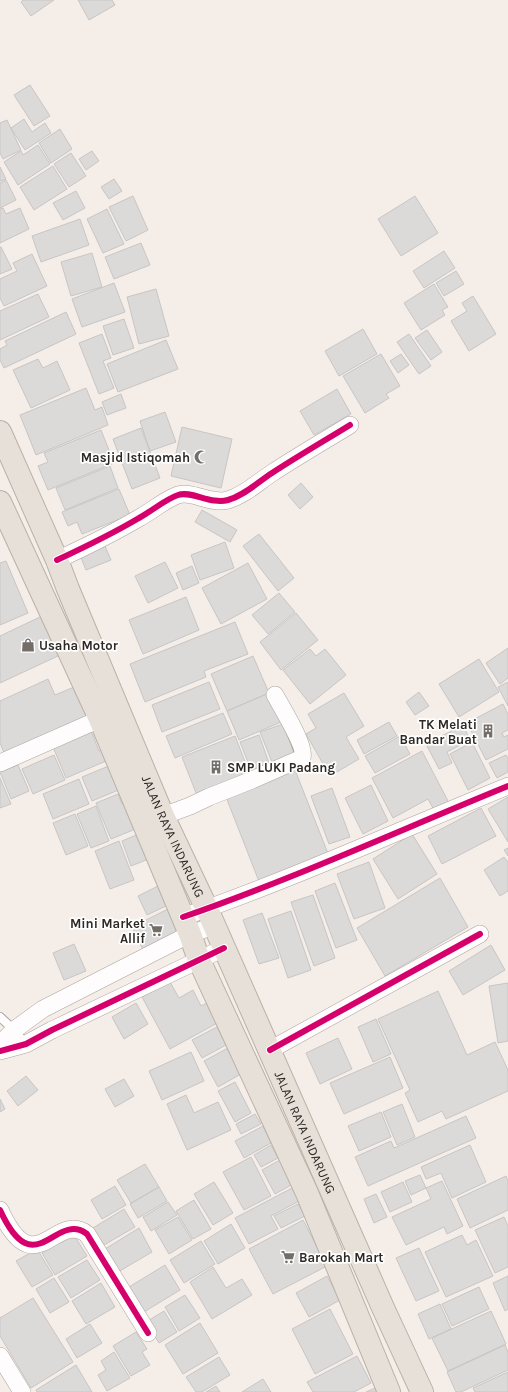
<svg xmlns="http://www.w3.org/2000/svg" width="508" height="1392" font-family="Karla,sans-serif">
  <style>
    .building { fill: #dcd9d9; stroke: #c8c5c5 }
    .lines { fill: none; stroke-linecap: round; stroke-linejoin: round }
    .lane-casing { stroke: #aaa4a0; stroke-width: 10 }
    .street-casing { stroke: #aaa4a0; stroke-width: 18 }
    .highway-casing { stroke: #bab0a6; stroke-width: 24 }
    .lane { stroke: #fefcfc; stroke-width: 8 }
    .street { stroke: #fefcfc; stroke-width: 17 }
    .highway { stroke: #e7e0d9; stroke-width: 22 }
    .cycleway-casing { stroke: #fefefe; stroke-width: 8 }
    .cycleway { stroke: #d6006c; stroke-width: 6 }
    .labels { text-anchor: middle; stroke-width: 3.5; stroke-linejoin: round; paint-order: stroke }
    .poi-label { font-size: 13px; font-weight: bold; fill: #2e2925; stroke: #fefefe; text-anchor: end }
    .street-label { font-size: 13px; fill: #2e2925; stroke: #fefefe }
  </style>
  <rect width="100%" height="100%" fill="#f5eee8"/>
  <path class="building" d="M23,0H54L31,16L21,2Z
    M78,0H112L115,5L89,20Z
    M30,85L50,116L34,126L14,95Z
    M24,119L32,132L45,123L51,133L25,150L11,128Z
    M7,120L21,150L3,159L0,153V123Z
    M60,129L72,149L51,163L39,143Z
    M38,145L50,164L18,185L4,162L21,151L23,155Z
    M92,151L99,161L86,170L79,159Z
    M71,153L86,176L69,187L54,164Z
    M53,166L67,189L34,210L20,187Z
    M0,167L6,179L0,181Z
    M114,179L122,191L109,199L101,187Z
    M6,180L16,200L0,208V183Z
    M76,191L85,208L63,220L53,203Z
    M133,196L148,230L126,241L109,207Z
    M415,196L438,233L401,256L378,219Z
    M3,208L6,214L20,208L29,229L0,243V209Z
    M107,209L124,244L103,253L87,219Z
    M80,219L89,245L41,262L32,236Z
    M141,243L150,265L114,279L105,257Z
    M0,247H1L12,269L0,274Z
    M444,251L455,268L424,288L413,271Z
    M92,253L102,287L71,296L61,262Z
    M32,254L47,286L4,306L0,298V279L17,271L13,263Z
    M456,271L464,284L444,296L436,283Z
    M114,283L125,312L82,327L72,299Z
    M434,284L448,307L442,310L445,315L421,330L404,303Z
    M156,289L169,336L139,344L127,297Z
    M38,294L49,317L0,340V311Z
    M473,296L496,334L469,351L451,321L467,311L462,303Z
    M66,312L76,334L4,368L0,360V349L7,345L5,341Z
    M124,319L134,348L113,355L103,326Z
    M363,329L377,354L339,376L325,351Z
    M427,330L442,352L431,360L415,338Z
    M102,334L111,358L103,361L114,388L99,394L79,343Z
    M409,334L431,366L419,374L397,342Z
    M166,340L178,369L118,392L107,364Z
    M381,354L400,386L386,394L389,398L365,413L343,376Z
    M401,354L409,365L398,373L390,361Z
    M38,359L43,368L57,361L70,390L31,408L13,370Z
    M86,388L95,410L102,407L108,425L36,455L20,415Z
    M337,389L351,414L314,435L300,411Z
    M121,394L126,408L107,415L102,402Z
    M165,412L176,442L150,451L140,421Z
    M182,427L232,439L221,488L171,476Z
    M141,428L160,478L132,489L113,439Z
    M101,430L114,463L48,490L38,466L48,462L44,453Z
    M110,466L118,488L65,510L56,488Z
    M301,483L313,497L300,509L288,495Z
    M119,489L130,515L82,534L77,522L68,526L62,512Z
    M202,510L237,530L230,542L195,522Z
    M259,534L294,578L278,591L243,546Z
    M225,542L234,568L200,580L191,555Z
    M104,544L111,560L86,570L79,553Z
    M6,561L28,613L0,625V563Z
    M165,562L178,588L148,603L135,576Z
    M248,563L267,599L221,624L202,588Z
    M192,566L199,583L183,590L176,573Z
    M279,593L295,612L268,634L252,615Z
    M186,597L199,630L143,654L129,620Z
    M296,613L318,640L281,670L260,642Z
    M42,616L60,655L0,683V636Z
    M235,622L248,654L204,671L206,677L145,702L130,664Z
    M508,648V678L500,684L486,663Z
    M310,649L316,656L325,649L346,675L310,704L283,670Z
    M253,656L269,693L227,711L211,674Z
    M479,659L499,692L459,717L439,684Z
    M48,679L55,695L74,687L88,718L5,755L0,743V701Z
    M209,682L220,709L162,732L152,705Z
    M508,682V706L498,687Z
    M419,692L429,706L415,715L406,702Z
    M269,693L281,722L239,740L227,711Z
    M344,693L364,726L346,737L359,759L330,776L306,734L316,728L308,714Z
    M503,704L508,714V730L502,733L504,737L508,735V749L486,760L467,723Z
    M223,713L232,734L175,758L166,736Z
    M389,722L397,736L364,754L357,740Z
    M283,724L294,753L272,762L260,732Z
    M463,725L470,740L447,752L452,763L439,769L426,744Z
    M91,731L99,751L106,747L111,759L66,778L53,747Z
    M259,735L269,763L251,770L240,742Z
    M235,736L251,777L198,798L182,757Z
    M400,736L410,754L375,773L365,756Z
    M472,742L490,778L468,790L450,754Z
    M422,751L449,803L434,810L428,799L393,818L372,778Z
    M54,755L65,780L33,794L22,769Z
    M506,755L508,758V772L497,778L489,763Z
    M18,765L29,791L11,799L0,772Z
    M111,765L121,789L92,801L82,777Z
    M295,770L329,856L260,884L226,797Z
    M0,778L11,804L0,808Z
    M79,779L89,804L53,819L43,794Z
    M371,785L388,821L363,834L345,798Z
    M332,788L350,837L329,844L311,796Z
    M118,794L122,804L127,802L138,828L111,839L96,803Z
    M508,797V842L488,809Z
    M96,806L109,841L91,848L77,814Z
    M481,808L496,836L442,864L428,836Z
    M75,814L88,846L66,855L53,823Z
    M141,833L151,858L131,866L122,841Z
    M412,834L437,874L398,899L373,859Z
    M119,841L134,880L110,889L95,851Z
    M508,848V856L504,850Z
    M504,857L508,862V891L500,896L484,870Z
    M369,862L385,908L354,919L337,874Z
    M440,878L468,927L385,976L357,928Z
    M335,883L357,940L336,948L315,891Z
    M158,886L168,905L147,915L138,896Z
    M313,895L335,958L314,966L291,902Z
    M168,909L180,934L144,952L132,927Z
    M291,911L311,970L288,978L268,919Z
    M262,913L279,958L259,964L243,920Z
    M74,944L86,971L64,980L53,953Z
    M491,945L505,970L463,995L449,971Z
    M170,982L179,998L193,990L201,1006L211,1001L221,1021L170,1049L142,997Z
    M508,983V1041L498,1043L489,986Z
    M438,991L467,1055L495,1042L508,1070V1091L446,1119L442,1111L418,1122L405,1093L410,1090L378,1019Z
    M136,1003L148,1024L124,1039L112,1017Z
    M376,1019L391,1054L373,1062L358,1027Z
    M217,1027L226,1045L202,1058L192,1040Z
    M338,1038L352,1069L320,1084L306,1053Z
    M228,1048L241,1074L218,1087L204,1061Z
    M191,1052L204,1081L162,1100L149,1071Z
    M390,1057L403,1088L344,1114L330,1083Z
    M26,1076L38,1090L18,1106L7,1091Z
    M124,1079L134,1096L115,1107L105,1089Z
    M235,1082L251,1113L235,1122L218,1091Z
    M186,1095L194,1113L218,1102L231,1130L187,1150L167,1104Z
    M0,1099L5,1109L0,1112Z
    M402,1104L415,1137L397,1145L383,1112Z
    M381,1112L391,1137L359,1151L348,1126Z
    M255,1114L261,1124L241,1134L236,1124Z
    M466,1116L476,1138L368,1186L355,1157L391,1141L394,1148Z
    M263,1126L271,1143L244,1158L235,1141Z
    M271,1145L278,1158L261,1167L254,1155Z
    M470,1145L486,1182L452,1198L441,1173L426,1179L421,1167Z
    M251,1157L271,1196L244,1210L223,1172Z
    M280,1160L293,1184L275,1194L262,1170Z
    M145,1164L159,1187L131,1203L117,1180Z
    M420,1175L426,1188L411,1195L405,1181Z
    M506,1176L508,1181V1210L470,1228L457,1199Z
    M442,1181L463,1226L447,1234L444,1227L406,1245L392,1217L431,1199L426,1188Z
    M214,1182L233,1213L213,1225L194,1194Z
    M403,1182L412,1202L390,1212L381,1192Z
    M115,1186L126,1205L102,1219L91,1200Z
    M159,1187L167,1201L138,1218L130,1204Z
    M292,1188L299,1201L271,1216L278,1229L249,1244L235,1218Z
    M376,1194L387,1217L374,1223L364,1199Z
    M194,1200L211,1229L193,1239L176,1211Z
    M168,1202L177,1215L151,1231L143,1217Z
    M298,1204L305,1216L281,1228L274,1216Z
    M124,1209L135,1227L104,1245L93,1228Z
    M178,1217L192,1240L169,1254L155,1230Z
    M504,1217L508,1226V1267L495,1273L475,1230Z
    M303,1220L327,1266L273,1294L249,1249Z
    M231,1224L245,1248L218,1264L204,1241Z
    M139,1228L152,1252L118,1272L105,1249Z
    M74,1235L87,1256L55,1275L42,1253Z
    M462,1235L467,1245L476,1240L493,1276L446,1297L425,1252Z
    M201,1241L215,1264L184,1283L170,1260Z
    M419,1248L439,1291L416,1301L396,1258Z
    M37,1249L53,1275L32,1287L16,1261Z
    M87,1260L100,1280L71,1298L58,1277Z
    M165,1265L180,1290L144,1312L129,1287Z
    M213,1267L226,1288L242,1279L252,1295L212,1319L190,1282Z
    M327,1276L340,1300L309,1317L296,1293Z
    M508,1276V1309L505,1311L493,1283Z
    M54,1278L69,1302L50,1313L36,1289Z
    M101,1283L115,1307L86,1324L72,1301Z
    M479,1287L489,1309L452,1326L442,1304Z
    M185,1295L200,1318L179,1331L165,1307Z
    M33,1298L73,1362L31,1388L0,1336V1318Z
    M440,1304L451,1329L429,1339L418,1314Z
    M330,1309L353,1354L315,1374L292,1329Z
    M164,1311L177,1332L159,1343L146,1322Z
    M491,1311L506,1344L448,1371L432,1338Z
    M200,1323L218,1353L183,1374L165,1345Z
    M90,1324L102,1343L77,1358L66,1339Z
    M136,1332L147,1349L142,1352L150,1365L131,1376L113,1346Z
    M505,1345L508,1352V1370L461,1392H456L447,1372Z
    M114,1352L130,1378L107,1391L98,1375L106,1370L101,1361Z
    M357,1356L371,1383L354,1392H313L307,1382Z
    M219,1357L230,1375L202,1392H196L186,1377Z
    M76,1365L92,1392H37L36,1390Z
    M508,1372V1392H475L473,1388Z
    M263,1379L271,1392H242Z
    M216,1386L220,1392H206Z
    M375,1388L377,1392H366Z"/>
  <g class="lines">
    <g class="lane-casing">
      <path id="lane" d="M0,1017L14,1030L26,1044"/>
    </g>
    <g class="street-casing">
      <path id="street" d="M57,560C85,547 112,534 139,518C152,511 164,500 178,495C191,490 211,505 228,500C245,495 258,482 272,473C298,456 324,441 350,425
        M0,763L100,719
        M163,816L190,806L209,797L252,780L302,758C307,748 281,706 275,695
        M183,917C293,879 400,830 508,786
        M0,1044L14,1030L43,1009L190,934L214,926
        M270,1050L480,934
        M0,1051L26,1044L52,1030L224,948
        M0,1210C35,1286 55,1210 87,1234L148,1333
        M0,1356L22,1392"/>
    </g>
    <g class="highway-casing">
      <g id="highway">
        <path id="s1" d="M0,432L57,560L68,589L163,816L207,909L384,1310L422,1392"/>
        <path d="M0,502L100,719L190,934L199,960L307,1193L389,1392"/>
      </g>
    </g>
    <use href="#lane" class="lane"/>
    <use href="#street" class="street"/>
    <use href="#highway" class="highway"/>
    <g class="cycleway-casing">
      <path id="cycleway" d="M57,560C85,547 112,534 139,518C152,511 164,500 178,495C191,490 211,505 228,500C245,495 258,482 272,473C298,456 324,441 350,425
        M183,917C293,879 400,830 508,786
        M270,1050L480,934
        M0,1051L26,1044L52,1030L224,948
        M0,1210C35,1286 55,1210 87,1234L148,1333"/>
    </g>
    <use href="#cycleway" class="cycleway"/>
  </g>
  <defs>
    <g id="mosque-bare" transform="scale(1.08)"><path d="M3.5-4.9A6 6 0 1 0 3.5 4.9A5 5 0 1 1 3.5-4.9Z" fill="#746e69" stroke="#fefefe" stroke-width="2.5" paint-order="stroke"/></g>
    <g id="shop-bare" transform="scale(1.08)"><path d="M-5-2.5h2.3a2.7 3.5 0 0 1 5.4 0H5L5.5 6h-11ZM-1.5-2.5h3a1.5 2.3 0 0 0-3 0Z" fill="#746e69" stroke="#fefefe" stroke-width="2.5" paint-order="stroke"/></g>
    <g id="building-bare" transform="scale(1.08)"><path d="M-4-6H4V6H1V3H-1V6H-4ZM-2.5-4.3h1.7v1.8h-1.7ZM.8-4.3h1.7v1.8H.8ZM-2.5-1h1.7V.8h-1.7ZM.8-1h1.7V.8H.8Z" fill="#746e69" stroke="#fefefe" stroke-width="2.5" paint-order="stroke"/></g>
    <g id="supermarket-bare" transform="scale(1.08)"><path d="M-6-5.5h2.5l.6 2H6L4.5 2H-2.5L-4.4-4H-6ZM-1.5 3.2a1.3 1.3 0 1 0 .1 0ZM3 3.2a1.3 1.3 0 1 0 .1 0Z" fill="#746e69" stroke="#fefefe" stroke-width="2.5" paint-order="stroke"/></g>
  </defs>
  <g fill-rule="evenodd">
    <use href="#mosque-bare" x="201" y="457"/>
    <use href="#shop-bare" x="28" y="645"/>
    <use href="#building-bare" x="488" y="731"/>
    <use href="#building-bare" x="216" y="767"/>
    <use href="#supermarket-bare" x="156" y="930"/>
    <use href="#supermarket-bare" x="288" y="1257"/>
  </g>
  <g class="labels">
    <g class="poi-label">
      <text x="190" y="462">Masjid Istiqomah</text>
      <text x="39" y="650" text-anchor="start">Usaha Motor</text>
      <text x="477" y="729">TK Melati<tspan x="477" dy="15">Bandar Buat</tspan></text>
      <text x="227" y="772" text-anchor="start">SMP LUKI Padang</text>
      <text x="145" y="928">Mini Market<tspan x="145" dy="15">Allif</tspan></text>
      <text x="299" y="1262" text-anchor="start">Barokah Mart</text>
    </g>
    <g class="street-label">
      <text dy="5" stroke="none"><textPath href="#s1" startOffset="440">JALAN RAYA INDARUNG</textPath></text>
      <text dy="5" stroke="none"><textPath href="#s1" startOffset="764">JALAN RAYA INDARUNG</textPath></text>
    </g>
  </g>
</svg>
